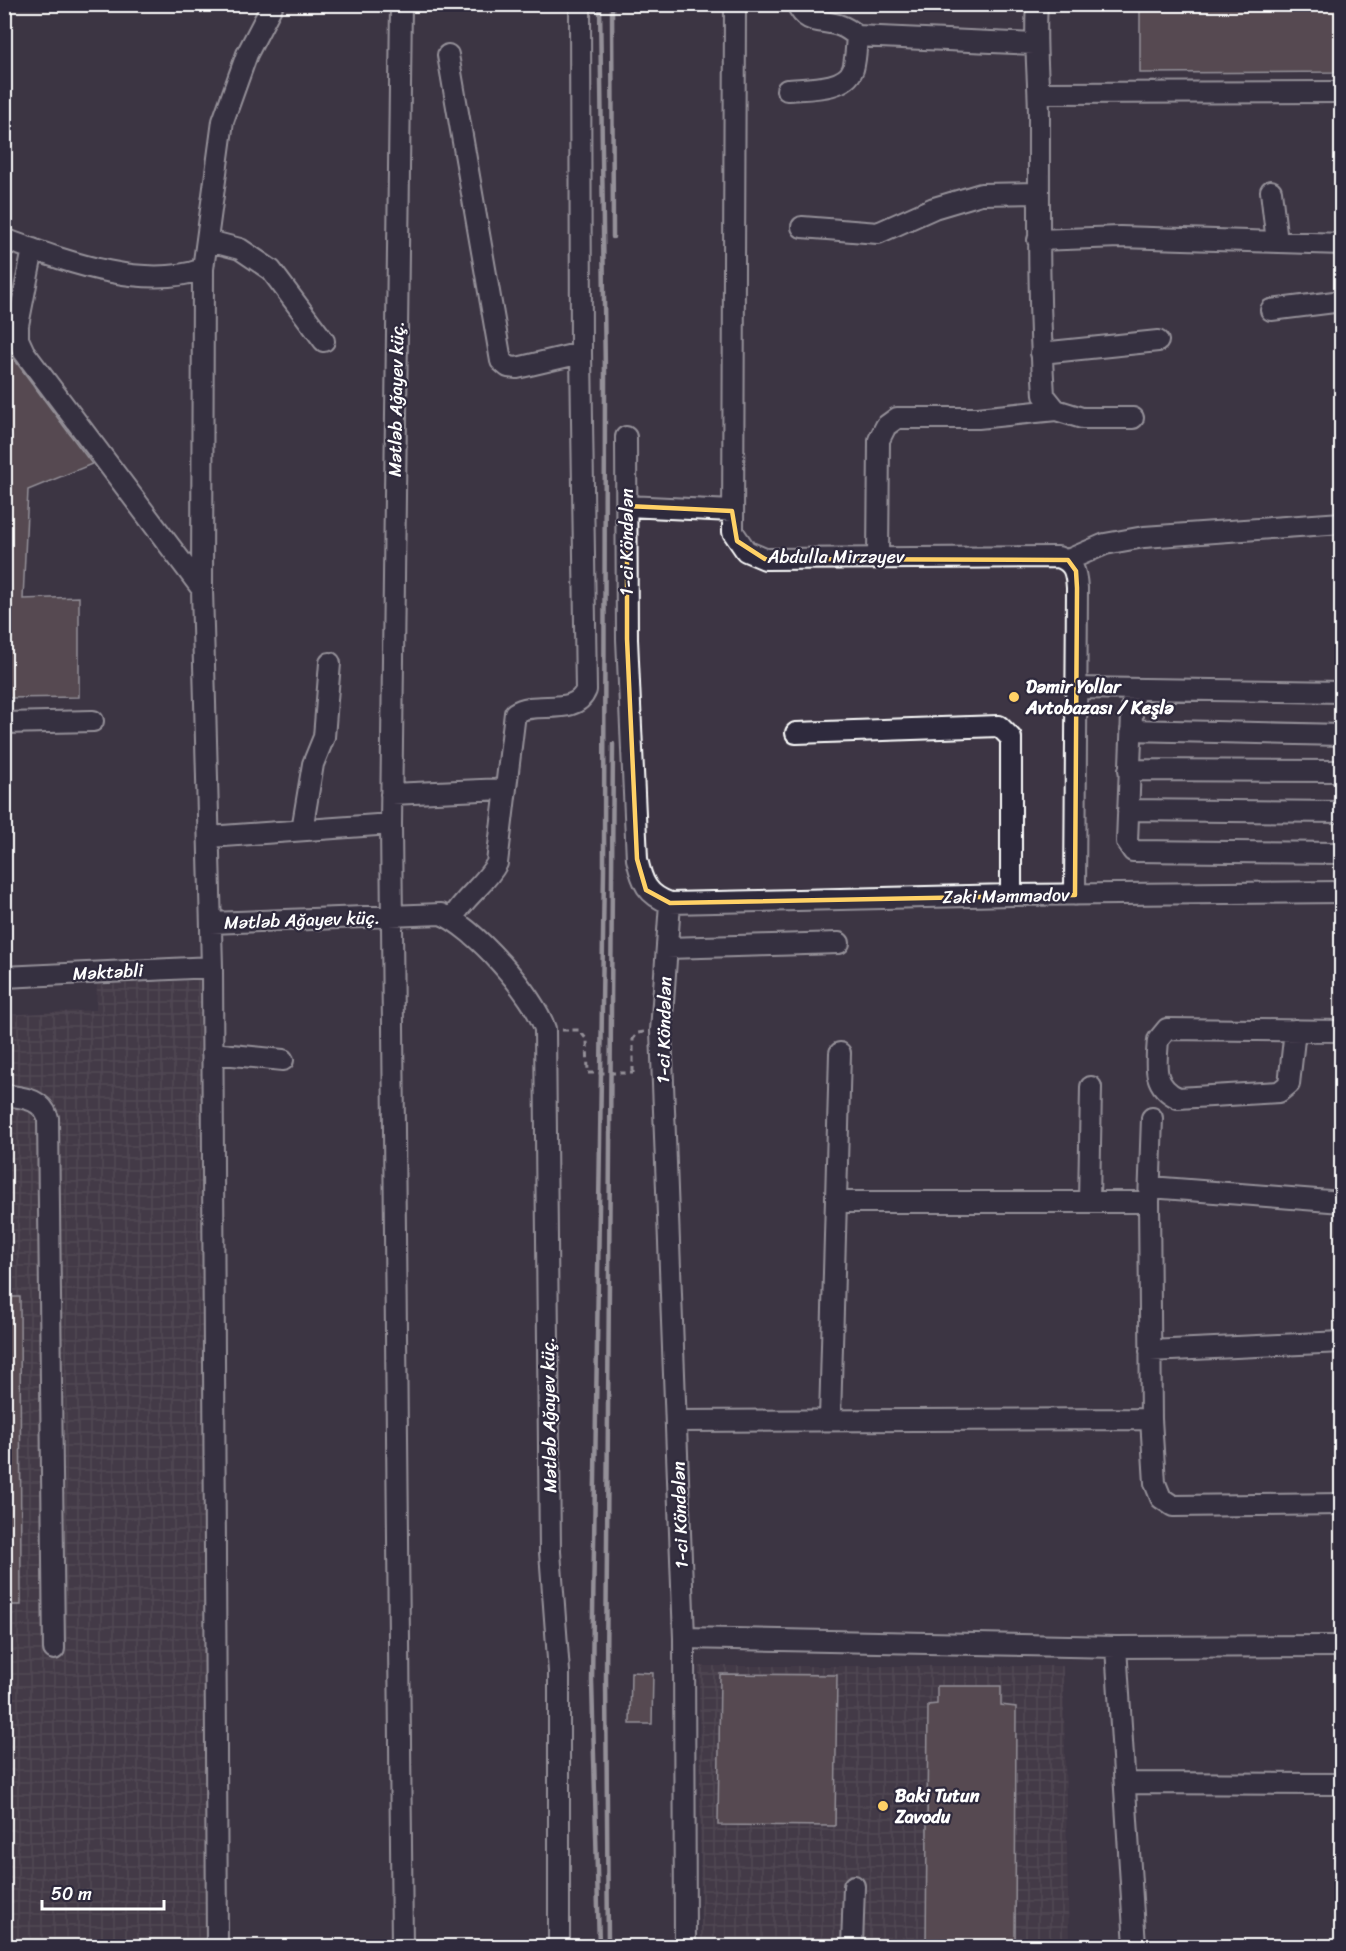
<svg xmlns="http://www.w3.org/2000/svg" width="1346" height="1951" font-family="Sriracha,sans-serif">
  <style>
    .industrial { fill: url(#industrial-grid) }
    .building { fill: #756362; stroke: #fff; stroke-width: 1.5 }
    .lines { fill: none; stroke-linecap: round; stroke-linejoin: round }
    .minor-casing { stroke: #fff; stroke-width: 24 }
    .path { stroke: #fff; stroke-width: 3; stroke-dasharray: 6 4.5; stroke-linecap: butt }
    .minor { stroke: #2f2a3d; stroke-width: 20 }
    .rail { stroke: #fff; stroke-width: 4.5 }
    .path-bridge { stroke: #fff; stroke-width: 3; stroke-dasharray: 6 4.5; stroke-linecap: butt }
    .marked { fill: none; stroke: #ffd166; stroke-width: 4.5; stroke-linejoin: round }
    .poi-dot { fill: #ffd166; stroke: #2f2a3d; stroke-width: 2 }
    .labels { text-anchor: middle; stroke-width: 4.5; stroke-linejoin: round; paint-order: stroke }
    .street-label { font-size: 18px; fill: #fff; stroke: #2f2a3d }
    .poi-label { font-size: 18px; font-weight: bold; fill: #fff; stroke: #2f2a3d; text-anchor: start }
  </style>
  <defs>
    <pattern id="industrial-grid" width="8" height="8" patternUnits="userSpaceOnUse" patternTransform="scale(1.5)"><rect width="8" height="8" fill="#4e434d"/><path d="M0 4h8M4 0v8" fill="none" stroke="#695f68"/></pattern>
  </defs>
  <rect width="100%" height="100%" fill="#3d3544"/>
  <filter id="ink" filterUnits="userSpaceOnUse"><feTurbulence type="fractalNoise" baseFrequency=".0167" numOctaves="2"/><feDisplacementMap in="SourceGraphic" scale="12" xChannelSelector="R" yChannelSelector="G"/><feConvolveMatrix kernelMatrix="1 2 1 2 8 2 1 2 1" color-interpolation-filters="sRGB"/></filter>
  <g filter="url(#ink)">
    <path class="industrial" d="M202,980L209,1946H5V1015L96,1010L97,985Z
      M699,1666H1063L1069,1946H701Z"/>
    <path class="building" d="M1140,4H1341V72L1140,73Z
      M4,340L14,359L92,464L28,490L23,599L79,597V697L4,698Z
      M4,1297H20L21,1605H4Z
      M631,1672L653,1673L652,1724H630Z
      M720,1674L837,1675L835,1826L718,1825Z
      M937,1686H1001V1705L1016,1707L1015,1947H926L928,1705L937,1704Z"/>
    <g class="lines">
      <g class="minor-casing">
        <path id="minor" d="M401,4L391,824L402,1946
          M735,4L733,532L746,551L765,559L1058,557C1074,562 1076,572 1077,588L1075,895
          M1037,4C1034,43 1039,80 1039,119C1039,211 1038,303 1044,395L1056,410L1082,418H1133
          M857,36L1034,44
          M448,55L501,361L508,367L517,368L581,353
          M787,90C805,88 845,91 853,69C856,59 856,46 857,36C852,32 847,28 841,26C823,19 806,26 797,4
          M1039,93L1342,92
          M1271,191L1277,242
          M802,227L878,233L934,208L981,194L1039,193
          M4,239C63,260 142,291 203,269
          M1038,240L1120,237L1342,244
          M209,241L240,249L271,270L324,341
          M33,249L18,325V339L24,352L202,589
          M1271,310L1342,301
          M1041,353L1158,341
          M626,437L627,639L637,859C642,882 647,895 670,903L661,1031L684,1638L685,1946
          M627,506L732,511
          M878,558L879,440L886,426L897,418H978L1056,410
          M1068,560L1105,544L1144,537L1342,523
          M1076,688L1342,692
          M1133,689L1127,842L1133,851L1342,853
          M4,723L93,721
          M1131,730L1342,735
          M796,733L999,726L1011,738V895
          M1129,770L1342,771
          M391,794L504,789
          M1128,810L1342,812
          M302,830L313,764L324,737L330,663
          M209,837L391,824
          M670,903L1011,895L1342,892
          M452,919C464,897 486,884 497,863L515,713C536,699 575,718 586,690L581,353L580,4
          M211,923L441,914C474,927 534,995 545,1029L550,1552L559,1672V1946
          M667,948L839,943
          M4,977L212,967
          M1295,1030L1289,1084L1279,1092L1178,1098C1152,1086 1156,1065 1158,1040L1167,1029L1342,1031
          M212,1053L283,1060
          M4,1095C24,1098 41,1098 48,1118L54,1649
          M1152,1118L1149,1202L1151,1419L1155,1483L1161,1498L1173,1506L1342,1504
          M1150,1187L1342,1202
          M836,1202H1149
          M1089,1202L1091,1087
          M1150,1351L1342,1342
          M830,1419L840,1053
          M677,1421L1151,1419
          M684,1638L1116,1647L1342,1646
          M1116,1647L1135,1946
          M1126,1783L1342,1784
          M217,1946L212,967L202,589L203,269L223,121L247,54L273,4
          M852,1946L854,1886"/>
      </g>
      <path class="path" d="M562,1030H579L587,1040L588,1073
        M633,1073V1039L638,1033L644,1032"/>
      <use href="#minor" class="minor"/>
      <path class="rail" d="M612,4L613,237
        M599,1946L592,1681L604,870L605,373L600,4
        M608,1946L606,1678L613,744"/>
      <path class="path-bridge" d="M588,1073H633"/>
    </g>
  </g>
  <path d="M0 0H1346V1951H0ZM627,506L732,511L737,541L765,559L1068,560L1076,571L1077,588L1075,895L670,903L646,890L637,859L627,639Z" fill="#3d3544" fill-opacity=".55" fill-rule="evenodd"/>
  <path class="marked" d="M627,506L732,511L737,541L765,559L1068,560L1076,571L1077,588L1075,895L670,903L646,890L637,859L627,639Z"/>
  <g class="poi-dot">
    <circle cx="1014" cy="697" r="6"/>
    <circle cx="883" cy="1806" r="6"/>
  </g>
  <g class="labels">
    <g class="street-label">
      <text transform="translate(396 399) rotate(-89)" y="6">Mətləb Ağayev küç.</text>
      <text transform="translate(627 542) rotate(-90)" y="6">1-ci Köndələn</text>
      <text x="836" y="563">Abdulla Mirzəyev</text>
      <text transform="translate(1006 896) rotate(-1)" y="6">Zəki Məmmədov</text>
      <text transform="translate(302 920) rotate(-2)" y="6">Mətləb Ağayev küç.</text>
      <text transform="translate(108 972) rotate(-3)" y="6">Məktəbli</text>
      <text transform="translate(664 1030) rotate(-89)" y="6">1-ci Köndələn</text>
      <text transform="translate(549 1415) rotate(-91)" y="6">Mətləb Ağayev küç.</text>
      <text transform="translate(680 1515) rotate(-92)" y="6">1-ci Köndələn</text>
    </g>
    <g class="poi-label">
      <text x="1026" y="693">Dəmir Yollar<tspan x="1026" dy="21">Avtobazası / Keşlə</tspan></text>
      <text x="895" y="1802">Baki Tutun<tspan x="895" dy="21">Zavodu</tspan></text>
    </g>
  </g>
  <rect width="1346" height="1951" fill="none" stroke="#2f2a3d" stroke-width="24"/>
  <rect x="12" y="12" width="1322" height="1927" fill="none" stroke="#fff" stroke-width="2" filter="url(#ink)"/>
  <path d="M42 1900v9h122v-9" fill="none" stroke="#ffffff" stroke-width="3"/>
  <text x="51" y="1900" font-size="18" fill="#ffffff" stroke="#2f2a3d" stroke-width="4.5" paint-order="stroke">50 m</text>
</svg>
